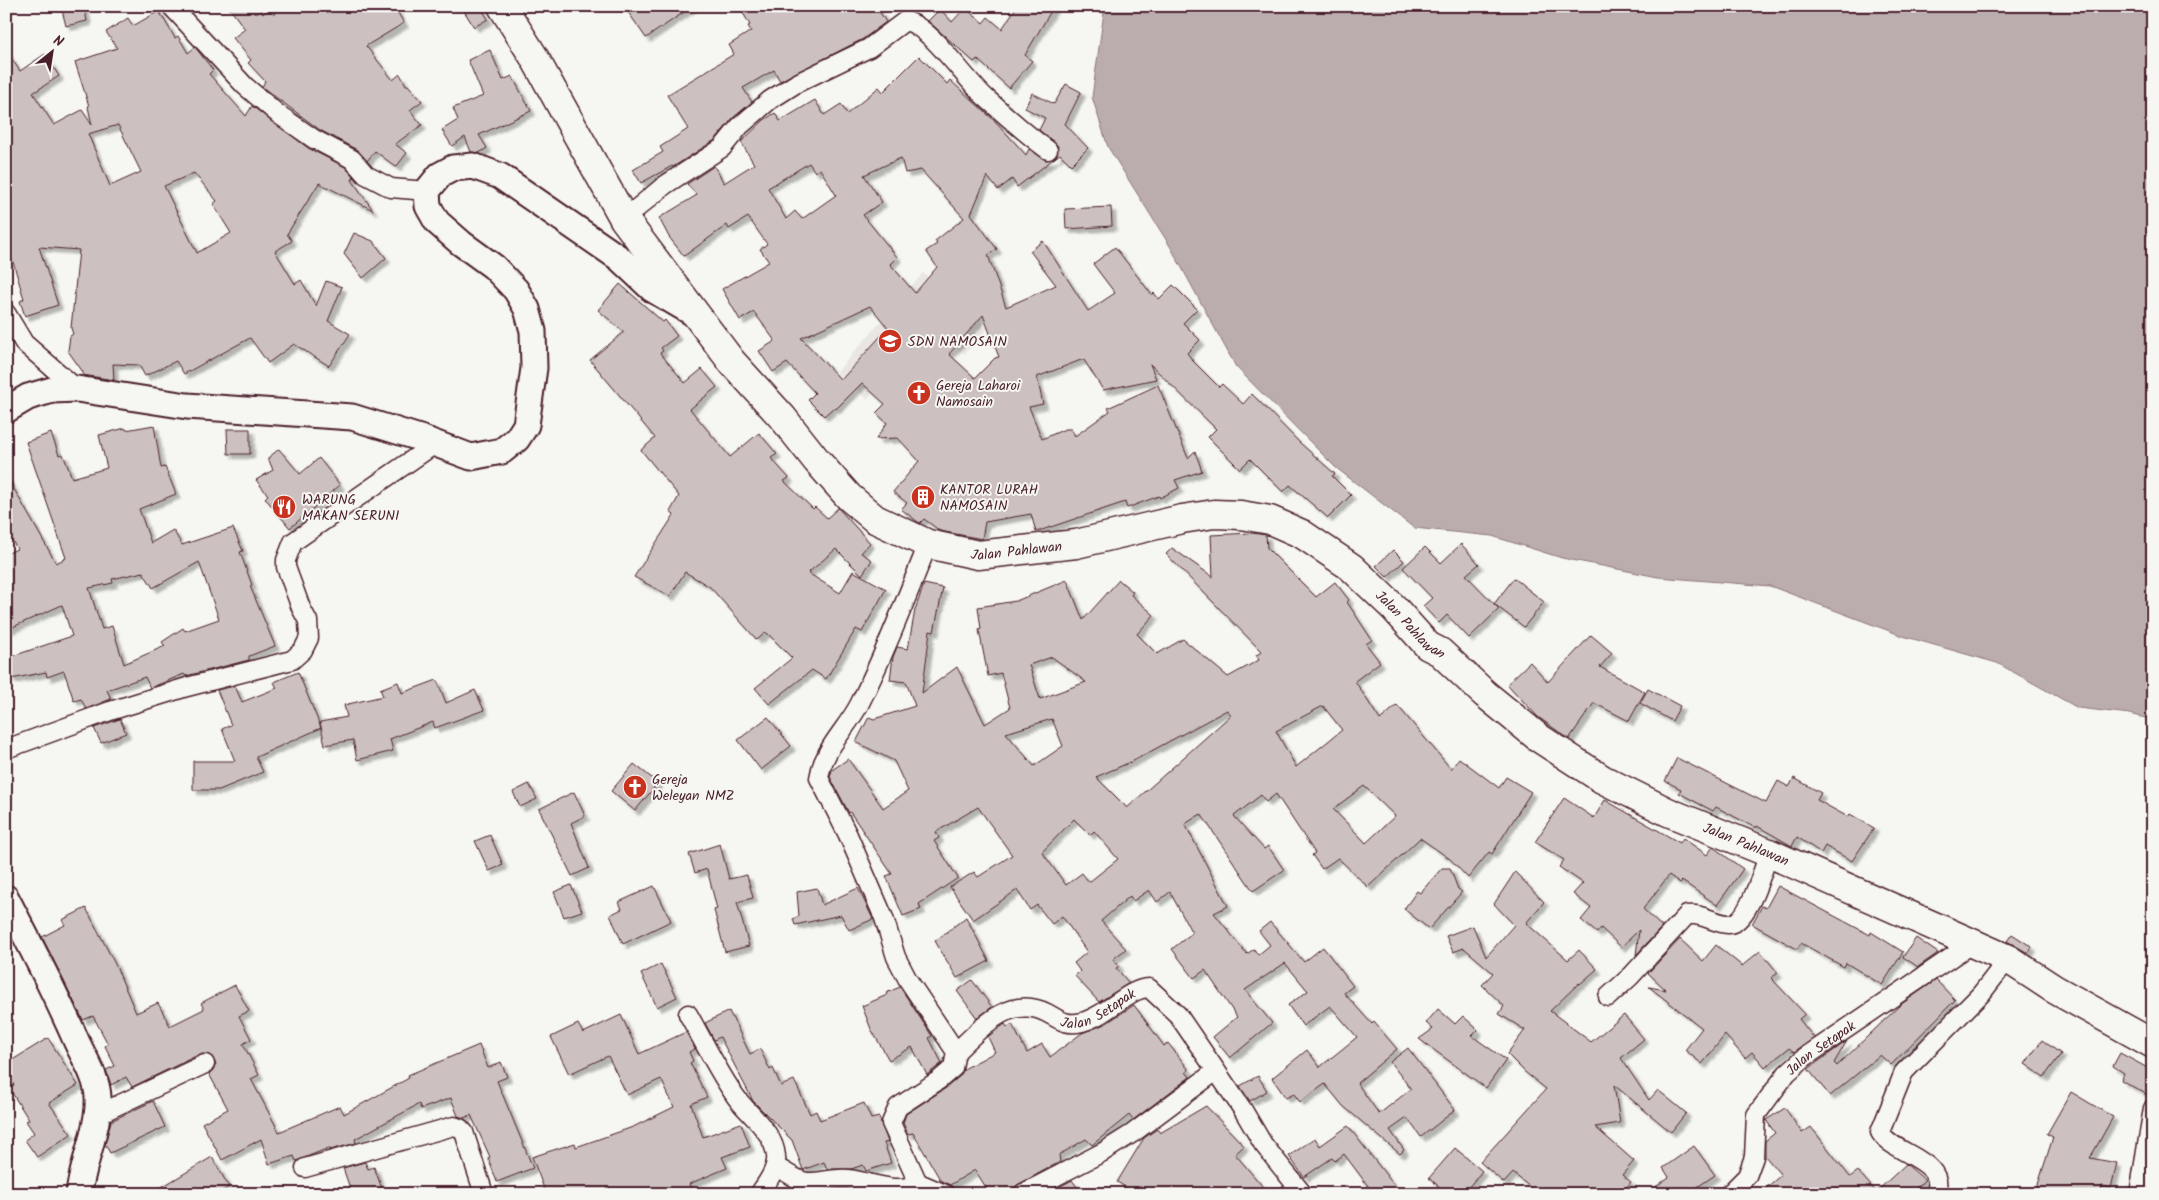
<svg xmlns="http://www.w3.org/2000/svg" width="2159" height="1200" font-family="Kalam,sans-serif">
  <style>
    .built { fill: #e9e6e3 }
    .water { fill: #bbadae; stroke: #8e747a }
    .building { fill: #ccc1c0; stroke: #4a1f2b; fill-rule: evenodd; filter: url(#shadow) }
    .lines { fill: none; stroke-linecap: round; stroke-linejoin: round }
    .street-casing { stroke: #4a1f2b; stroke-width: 21 }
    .secondary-casing { stroke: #4a1f2b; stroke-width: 29 }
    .highway-casing { stroke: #4a1f2b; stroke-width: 31 }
    .street { stroke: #f6f6f2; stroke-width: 18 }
    .secondary { stroke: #f6f6f2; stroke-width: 25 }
    .highway { stroke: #f6f6f2; stroke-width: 28 }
    .labels { text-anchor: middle; stroke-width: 4; stroke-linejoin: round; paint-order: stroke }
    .poi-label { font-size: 14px; fill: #4a1f2b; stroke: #f6f6f2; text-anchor: start }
    .street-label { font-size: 14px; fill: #4a1f2b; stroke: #f6f6f2 }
  </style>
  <defs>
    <filter id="shadow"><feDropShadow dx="4.5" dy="4.5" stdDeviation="1" flood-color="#0004"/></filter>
  </defs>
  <rect width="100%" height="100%" fill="#f6f6f2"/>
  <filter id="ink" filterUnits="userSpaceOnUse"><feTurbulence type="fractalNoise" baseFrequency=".02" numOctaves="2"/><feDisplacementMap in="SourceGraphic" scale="10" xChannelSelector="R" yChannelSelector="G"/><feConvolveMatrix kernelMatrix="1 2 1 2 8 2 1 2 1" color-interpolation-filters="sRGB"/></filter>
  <g filter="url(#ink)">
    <path class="built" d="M923,273L988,328L964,354L931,326L867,399L837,372Z"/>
    <path class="water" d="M1109,6H2153V720L2130,714L2078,708L1997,663L1903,636L1770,586L1658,577L1562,558L1492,536L1414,528L1335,467L1236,367L1170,246L1108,147L1092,97L1104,12Z"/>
    <path class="building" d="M61,6H84L87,21L66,26Z
      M228,6H257L263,14L270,8L274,14L283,6H386L390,12L395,8L404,23L366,46L393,80L400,74L406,85H408L422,101L410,110L422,125L395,144L407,153L396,167L375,151L367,161L357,150L320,130L262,87L265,81L248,63L251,60L233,38L245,29Z
      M461,6H480L488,19L474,27Z
      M624,6H693L646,38Z
      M739,6H876L886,22L863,39L780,81L774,70L743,88L752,102L733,118L715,140L673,167L672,166L641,183L633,170L663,152L660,147L688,129L667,95L734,54L729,45L751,31L748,26L750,25Z
      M1017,6H1054L1025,55L1032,61L1009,88L977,59L974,62L928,21L940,9L952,22L965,8L983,23L988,17L1002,29Z
      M159,11L175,38L178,36L188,53L195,47L213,70L209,74L246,116L252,106L308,148L345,167L354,177L352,180L373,210L319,183L287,234L292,241L275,251L295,284L301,280L316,306L326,281L342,287L328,321L350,334L329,366L294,344L268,363L250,338L184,374L176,361L145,376L139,365L113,364L114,380L83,375V372L68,351L70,336L73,334L71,328L79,250L39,247L58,305L25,316L20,301L24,299L11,255L6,257V51L20,71L45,54L59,76L33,93L54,125L82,110L92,125L88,107L89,106L75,62L117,48L106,32L128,18L133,26ZM118,125L141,172L110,186L88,134ZM194,173L217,201L213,204L231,233L197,253L164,186Z
      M490,50L503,80L512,76L531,111L479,135L487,148L479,153L471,152L465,137L452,146L442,130L458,120L453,108L483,96L468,60Z
      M919,56L947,84L950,80L997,123L1026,155L1029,149L1046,160L1056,157L1058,146L1039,130L1045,118L1025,108L1032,93L1054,104L1066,84L1081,92L1065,124L1088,148L1071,165L1060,154L1017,187L1012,179L998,190L987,176L971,214L997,249L988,255L1006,307L1056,285L1030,251L1043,241L1088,311L1115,293L1093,264L1115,247L1152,295L1154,293L1159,299L1173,285L1197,309L1183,323L1200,340L1187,353L1193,361L1219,387L1222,384L1243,404L1252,394L1299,442L1335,474L1332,476L1351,495L1328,518L1290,485L1283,492L1250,459L1240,469L1208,437L1216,429L1150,364L1156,379L1103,390L1084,360H1081L1037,377L1043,404L1029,407L1042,439L1065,429H1071L1075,436L1110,411L1108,408L1158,385L1188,458L1195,451L1202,471L1175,480L1179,488L1160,498L1159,496L1127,508L1125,502L1036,532L1031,514L985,522L982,539L940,531L924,519L920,523L918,522L901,509L907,503L893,492L919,461L898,438L876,439L887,423L876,413L885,404L862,383L836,409L834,407L824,416L808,400L815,393L787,363L773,372L759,351L775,341L754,312L740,320L722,289L769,262L760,249L767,244L748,217L729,229L727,225L684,256L669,237L659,218L697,195L687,184L714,166L724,183L754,164L741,142L764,120L775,113L780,121L815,100L824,115L841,104L847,114L879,87L883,92ZM901,158L905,173L921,170L964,218L935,241L937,244L926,251L937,267L915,293L890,264L897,257L863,215L882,202L864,175ZM809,163L815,172L820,169L836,195L802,219L795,211L786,219L768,188ZM870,306L888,328L841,380L801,338ZM983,315L999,357L995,358L975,378L949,354Z
      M1111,207L1112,226L1066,229L1065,209Z
      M354,233L373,241L386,258L363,278L344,254Z
      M620,284L663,322L665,320L677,336L661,348L663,351L660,353L685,383L702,369L717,387L690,409L730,457L759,433L777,454L771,458L789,478L784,481L813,509L815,507L827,518L838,508L870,543L861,553L872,560L862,575L836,549L808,573L840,593L853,571L886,589L862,632L856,629L826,679L812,670L769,704L755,688L792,658L767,633H765L757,640L710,587L685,572L670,596L634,577L674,515L670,512L679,496L641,450L655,438L590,360L624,332L598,310Z
      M154,425L161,468L165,467L176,494L139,509L151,543L173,530L182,545L233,528L243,551L240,552L252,585L250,586L275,646L249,656V660L186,676L184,674L150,688L145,677L107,690L111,699L86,709L81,699L74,701L64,671L47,677L46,672L11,679L7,658L72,636L62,605L6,630V554L17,549L6,530V475L56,563L66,558L26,442L51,433L59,455L63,454L72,478L107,468L99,435L125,428L126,430ZM199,562L219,619L185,631L183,628L162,642L165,646L124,664L112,626L102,629L89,588L113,583L112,579L143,572L153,588Z
      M227,429H250V454H228Z
      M279,449L300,474L319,458L340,485L290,528L265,498L268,495L256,480L273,470L268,458Z
      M1252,533L1266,535L1267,548L1316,597L1335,582L1349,600L1347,602L1372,640L1366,644L1380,662L1355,681L1380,720L1397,705L1451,769L1459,758L1499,788L1506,777L1531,792L1492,854L1489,852L1468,878L1450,859L1420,838L1368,887L1338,858L1322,869L1312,855L1315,853L1276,794L1266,802L1261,795L1234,816L1264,849L1268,846L1284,870L1253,891L1201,814L1185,824L1228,906L1214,913L1247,954L1254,949L1258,955L1270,945L1259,931L1270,922L1304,962L1323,947L1353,986L1344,993L1372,1024L1374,1022L1397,1049L1357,1083L1379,1114L1411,1089L1390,1062L1408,1048L1455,1110L1421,1137L1407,1118L1390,1130L1404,1150L1400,1154L1343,1106L1325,1084L1300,1102L1294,1094L1286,1098L1272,1078L1307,1050L1320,1067L1357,1037L1330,1006L1303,1026L1288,1005L1308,991L1285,963L1245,990L1272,1023L1230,1058L1213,1037L1237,1017L1205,970L1194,978L1172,949L1192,933L1170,892L1157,902L1149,890L1133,901L1130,896L1101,921L1126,949L1113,959L1119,966L1116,968L1129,983L1099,1002L1075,976L1080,971L1074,963L1087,952L1062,916L1052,924L1037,905L1030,910L1017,890L973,920L950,887L974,872L978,877L1012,855L978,807L936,832L939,838L934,841L958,878L919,904L921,909L903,916L886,876L892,874L850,812L849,813L830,777L832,770L848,759L883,808L908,791L894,761L856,742L869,717L874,719L915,706L906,682L890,680L893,657L897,647L908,649L915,610L924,584L943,588L934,632L930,631L922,693L957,667L985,724L1010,708L1001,673L988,676L979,630L981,629L978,607L1016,601L1067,580L1083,620L1119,580L1133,592L1131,595L1154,615L1137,634L1157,654L1183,639L1228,677L1259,660L1256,655L1262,652L1166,554L1172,548L1213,577L1211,535ZM1052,657L1086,682L1040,699L1029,665ZM1323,706L1342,730L1296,767L1276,731ZM1227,710L1231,715L1127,808L1096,777L1133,761ZM1052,719L1063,746L1034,766L1006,733ZM1364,786L1395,816L1366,843L1333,809ZM1074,819L1090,835L1094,831L1118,859L1089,882L1082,873L1066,885L1042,852Z
      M1461,544L1479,564L1466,575L1499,609L1469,638L1447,615L1439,623L1423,606L1432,598L1403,568L1425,547L1441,563Z
      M1393,550L1404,561L1387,577L1376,566Z
      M1514,578L1544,602L1524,627L1494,604Z
      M1591,635L1612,653L1600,667L1645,692L1629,721L1594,703L1569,739L1538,717L1507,684L1530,662L1548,682Z
      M298,672L321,728L256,757L263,772L219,790H193V761H235L222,729L231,725L217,690L235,686L242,702L277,688L274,682Z
      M437,680L446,703L475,690L484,710L435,728L433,722L390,739L393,751L357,760L353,740L325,745L320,722L347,717L344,705L383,696L380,689L398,682L402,693Z
      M1648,689L1680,706L1672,721L1640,703Z
      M768,717L791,746L761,770L738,740Z
      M120,719L126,733L101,743L94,728Z
      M1677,758L1766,803L1778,781L1789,787L1794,778L1821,793L1817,800L1848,817L1850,814L1874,828L1852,861L1825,846L1821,853L1797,837L1792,846L1757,826L1756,828L1716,807L1713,811L1679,793L1681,789L1665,781Z
      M634,764L658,783L635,811L611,791Z
      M529,784L537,799L520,807L513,792Z
      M574,792L585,816L571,823L589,868L572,876L539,809Z
      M1564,798L1594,818L1605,800L1680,843L1683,838L1707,855L1713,847L1743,869L1717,905L1682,881L1680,883L1669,875L1643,909L1662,927L1636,955L1639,930L1621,947L1601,928L1597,933L1581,920L1591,908L1573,894L1583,883L1559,867L1564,860L1535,842Z
      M490,835L503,865L489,871L475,841Z
      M720,844L729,879L747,875L753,898L737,902L749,946L725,952L714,910L717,909L707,869L695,873L689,854Z
      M1442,868H1450L1458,889L1462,892L1429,929L1404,909L1417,891L1420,893Z
      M1515,872L1544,902L1526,923L1568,960L1579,950L1597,969L1580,984L1579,983L1550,1011L1591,1042L1624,1015L1644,1039L1621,1058L1649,1100L1658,1090L1686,1113L1671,1132L1614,1085L1620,1123L1595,1127L1634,1161L1622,1175L1631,1182L1621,1194H1538L1513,1173L1504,1183L1480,1162L1546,1089L1526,1073L1507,1054L1525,1030L1499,1014L1504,1006L1482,985L1493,973L1464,948L1453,952L1446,936L1473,926L1486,957L1514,925L1494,904Z
      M571,885L582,911L564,917L554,892Z
      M654,886L671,921L623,944L610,915L622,909L619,902Z
      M1778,886L1870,935L1871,932L1903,952L1882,985L1846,963L1844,967L1801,943L1797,949L1752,924L1762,906L1766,908Z
      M817,888L822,905L858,888L873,919L849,930L841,915L795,925L793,919L799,916L797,892Z
      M86,908L115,964L136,1013L158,1003L170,1026L204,1009L201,1003L235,985L249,1011L239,1016L251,1039L243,1044L259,1075L251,1079L279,1132L340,1106L344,1114L409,1078L408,1075L479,1045L488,1068L501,1062L507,1077L497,1081L533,1168L497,1182L488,1158L490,1157L471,1115L464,1118L458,1116L451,1098L421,1109L419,1104L355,1139L356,1143L330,1150L329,1148L296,1161L294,1156L269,1164L261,1139L222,1160L202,1123L228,1109L209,1074L216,1064L211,1055L200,1054L132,1087L126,1077L111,1085L106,1070L115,1066L105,1046L108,1044L93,1016L83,1020L42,937L65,925L62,920Z
      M966,917L989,961L957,978L935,941Z
      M2012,934L2032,947L2028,953L2007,941Z
      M1916,938L1938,953L1918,967L1903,957Z
      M1680,939L1703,961L1716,945L1742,966L1760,951L1778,973L1771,978L1805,1014L1799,1019L1814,1038L1794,1052L1789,1048L1765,1067L1752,1052L1745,1058L1725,1035L1702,1064L1685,1050L1702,1028L1649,987L1666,990L1648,973Z
      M661,964L677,997L657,1007L641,974Z
      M972,980L992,1007L977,1018L957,991Z
      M1936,980L1955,1000L1891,1065L1880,1055L1830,1096L1808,1069L1847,1041L1834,1063L1837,1066L1900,1005Z
      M900,987L932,1036L929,1038L942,1063L927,1075L912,1047L889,1060L871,1029L862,1006L887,995L886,993Z
      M1134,1005L1164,1046L1168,1043L1189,1070L1186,1072L1190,1077L1133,1120L1129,1115L1092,1145L1086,1139L1059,1155L1060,1162L1017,1185L1011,1194H990L975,1170L950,1185L941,1181L913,1133L908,1134L903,1123L906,1114L946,1088L960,1076L964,1069L995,1052L988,1037L990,1035L1005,1024L1007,1027L1012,1024L1027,1053L1042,1044L1050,1057L1082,1033L1105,1024Z
      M1438,1009L1455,1024L1463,1016L1478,1030L1472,1036L1506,1060L1486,1088L1419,1039L1433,1029L1426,1023Z
      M729,1011L750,1054L760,1049L770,1070L773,1068L781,1086L794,1080L810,1114L816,1111L820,1120L864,1103L871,1119L879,1117L888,1142L884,1143L891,1163L866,1171L863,1165L851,1169H827L824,1162L803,1170L792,1140L753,1101L720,1037L714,1040L705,1023Z
      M621,1015L639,1054L686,1032L695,1049L689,1052L693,1061L690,1063L707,1097L691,1104L703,1137L741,1123L750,1147L722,1157L727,1168L689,1184L693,1194H546L532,1157L575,1143L576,1147L633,1127L674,1107L661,1079L627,1095L608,1056L569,1074L551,1037L578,1024L583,1033Z
      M48,1038L78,1085L49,1103L71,1134L37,1157L25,1140L34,1133L26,1121L29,1120L9,1088L14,1085L6,1073V1064Z
      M2042,1040L2061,1054L2044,1077L2025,1064Z
      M2120,1053L2153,1071V1098L2121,1080L2124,1073L2113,1066Z
      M1258,1076L1267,1091L1250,1101L1240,1086Z
      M2071,1092L2113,1117L2090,1158L2117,1163L2111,1188L2102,1186L2100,1194H2035L2053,1137L2047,1134Z
      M153,1101L165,1127L110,1153L105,1144L111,1121Z
      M1206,1106L1244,1146L1235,1154L1269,1194H1137L1117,1182L1144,1138L1157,1129L1160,1133Z
      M1785,1108L1802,1133L1811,1127L1850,1177L1858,1171L1876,1192L1906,1164L1925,1180L1909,1194H1759L1781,1175L1765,1156V1141L1775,1133L1766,1120Z
      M1348,1126L1401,1194H1374L1344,1154L1335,1161L1332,1158L1304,1177L1289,1156L1315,1138L1320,1146Z
      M1694,1146L1715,1175L1687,1194H1646L1669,1177L1663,1168Z
      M1455,1148L1482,1171L1463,1194H1448L1429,1178Z
      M212,1157L229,1187L217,1194H150Z
      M365,1162L368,1169L374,1167L384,1194H352L343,1168Z
      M1072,1180L1082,1194H1046Z"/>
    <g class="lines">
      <g class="street-casing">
        <g id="street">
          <path d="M171,6L245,86L278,114L314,139L352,159L366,175L391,188L427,191"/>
          <path d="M624,219L665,185L722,148L740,126L770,100L797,83L869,48L905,21C928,24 966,80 985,97C1005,115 1026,134 1048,150"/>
          <path d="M6,313L24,343L77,389"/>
          <path d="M6,749L110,711L187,687L292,660L303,650L309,638L308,621L301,608L286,567V560L293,542L435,444"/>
          <path d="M1608,997L1631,976L1687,915C1703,913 1713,923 1728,924C1748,925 1763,869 1769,853"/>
          <path d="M688,1014C704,1042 718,1072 736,1097C749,1115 774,1132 776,1156C778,1169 766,1184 759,1194"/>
          <path id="s1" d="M956,1052C981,1028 1010,994 1047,1013C1060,1020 1066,1026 1082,1022C1107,1016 1128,988 1149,988L1178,1015L1243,1110L1263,1144L1303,1194"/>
          <path d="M97,1115L205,1064"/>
          <path d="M775,1166C784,1171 796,1180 806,1182C820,1183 834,1177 848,1179C872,1182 896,1195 919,1183L945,1194"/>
          <path d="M305,1168L454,1126L460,1128L464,1132L484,1194"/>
          <path d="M923,1194L891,1123L898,1107L939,1080L953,1068L956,1052L908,980L896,957L884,918L848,835L819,778C823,749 846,730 859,705C885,653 906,599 928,544"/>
          <path d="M1022,1194L1103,1152L1133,1133L1216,1071"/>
          <path id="s2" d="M1729,1194L1747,1176L1754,1157L1756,1115L1787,1073L1805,1057L1971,944"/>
          <path d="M1936,1194C1947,1159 1893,1155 1880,1132L1904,1072L1981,994L2008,959"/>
          <path d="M2139,1194L2153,1108"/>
        </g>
      </g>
      <g class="secondary-casing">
        <path id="secondary" d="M6,410L28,397L52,390L77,389L187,406L352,417L423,439L471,457L502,451L517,439L526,425L534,368L533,331L527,309L516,290L494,267L461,243L437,222L428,206L427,191L440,175L453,168L473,166L500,176L619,258L652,289L693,313
          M6,898C30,944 54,990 75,1038C83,1057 97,1076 98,1097C100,1126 82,1164 79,1194"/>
      </g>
      <g class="highway-casing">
        <g id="highway">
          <path id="s3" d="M502,6L534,57L624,219L732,362L783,418L817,461L849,497L875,519L928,544L978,555L1076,544L1182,519L1214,514L1241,515L1270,520L1302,534L1351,567L1394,608L1428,646L1440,652L1485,694L1539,738L1602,779L1668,812L1769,853L2008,959L2054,989L2153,1044"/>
        </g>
      </g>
      <use href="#street" class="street"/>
      <use href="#secondary" class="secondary"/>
      <use href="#highway" class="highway"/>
    </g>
  </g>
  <defs>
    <g id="school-disc" transform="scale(1.25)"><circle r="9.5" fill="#c8321e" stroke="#f6f6f2"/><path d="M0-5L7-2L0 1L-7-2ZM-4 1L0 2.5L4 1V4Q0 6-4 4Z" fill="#fff"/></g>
    <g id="church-disc" transform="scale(1.25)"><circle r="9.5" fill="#c8321e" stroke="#f6f6f2"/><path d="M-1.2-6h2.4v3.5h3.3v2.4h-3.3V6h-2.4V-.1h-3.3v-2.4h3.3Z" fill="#fff"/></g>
    <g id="building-disc" transform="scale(1.25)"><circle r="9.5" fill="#c8321e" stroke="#f6f6f2"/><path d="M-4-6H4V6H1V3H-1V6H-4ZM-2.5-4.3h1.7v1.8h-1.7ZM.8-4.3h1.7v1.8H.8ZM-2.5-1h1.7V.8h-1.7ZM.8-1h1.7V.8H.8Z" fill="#fff"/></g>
    <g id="restaurant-disc" transform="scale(1.25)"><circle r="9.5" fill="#c8321e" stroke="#f6f6f2"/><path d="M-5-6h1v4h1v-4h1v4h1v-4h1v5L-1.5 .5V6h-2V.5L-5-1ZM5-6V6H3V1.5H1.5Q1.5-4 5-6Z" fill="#fff"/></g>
  </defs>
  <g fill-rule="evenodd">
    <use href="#school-disc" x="890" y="341"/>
    <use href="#church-disc" x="919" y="393"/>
    <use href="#building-disc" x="923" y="497"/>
    <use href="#restaurant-disc" x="284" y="507"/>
    <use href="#church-disc" x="635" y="787"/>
  </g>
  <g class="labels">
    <g class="poi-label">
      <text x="908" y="346">SDN NAMOSAIN</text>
      <text x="936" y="390">Gereja Laharoi<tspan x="936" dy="16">Namosain</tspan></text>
      <text x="940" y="494">KANTOR LURAH<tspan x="940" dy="16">NAMOSAIN</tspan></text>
      <text x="302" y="504">WARUNG<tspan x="302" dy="16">MAKAN SERUNI</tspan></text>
      <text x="652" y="784">Gereja<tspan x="652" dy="16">Weleyan NMZ</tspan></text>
    </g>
    <g class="street-label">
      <text dy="5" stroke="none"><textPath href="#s3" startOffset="786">Jalan Pahlawan</textPath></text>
      <text dy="5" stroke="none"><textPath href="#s3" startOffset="1221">Jalan Pahlawan</textPath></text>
      <text dy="5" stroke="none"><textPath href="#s3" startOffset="1626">Jalan Pahlawan</textPath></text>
      <text dy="5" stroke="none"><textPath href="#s1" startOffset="164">Jalan Setapak</textPath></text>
      <text dy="5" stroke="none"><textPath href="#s2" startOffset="182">Jalan Setapak</textPath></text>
    </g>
  </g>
  <rect width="2159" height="1200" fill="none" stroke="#f6f6f2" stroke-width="25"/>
  <rect x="12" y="12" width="2134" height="1175" fill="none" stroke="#4a1f2b" stroke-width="2" filter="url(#ink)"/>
  <g transform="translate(52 52) rotate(30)" stroke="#f6f6f2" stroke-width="4" paint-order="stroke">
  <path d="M0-4L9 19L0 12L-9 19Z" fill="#4a1f2b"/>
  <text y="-8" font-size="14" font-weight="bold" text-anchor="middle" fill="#4a1f2b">N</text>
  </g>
</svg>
